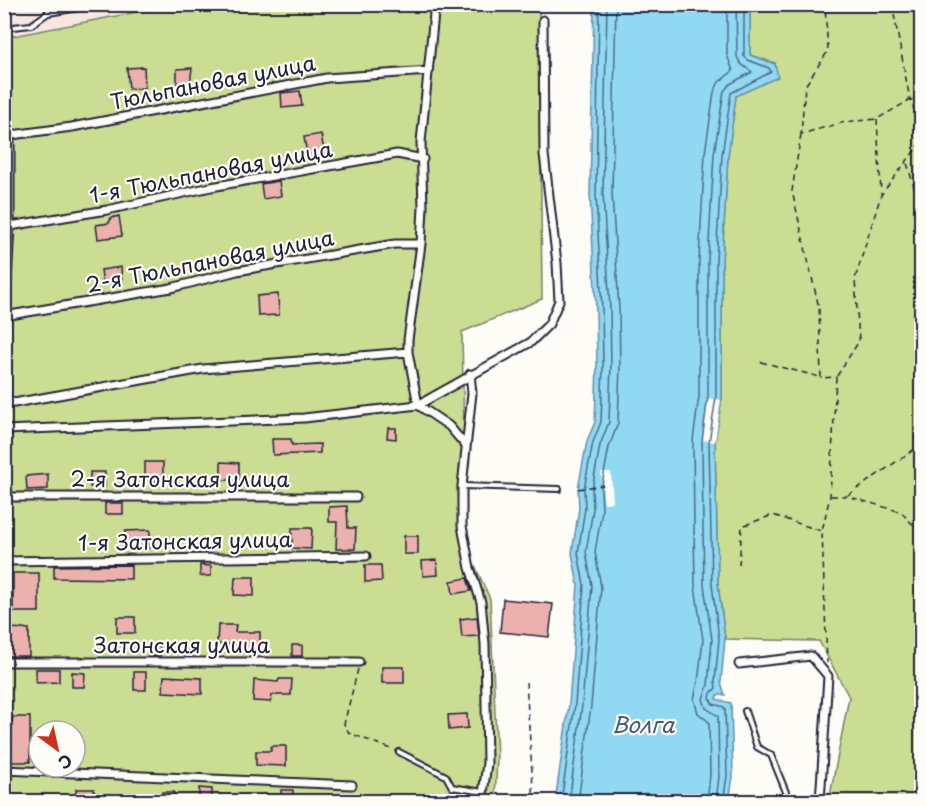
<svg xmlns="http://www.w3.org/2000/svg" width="926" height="806" font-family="'Playpen Sans',sans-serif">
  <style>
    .built { fill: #f8e6e0 }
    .green { fill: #cadd92; stroke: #768066; stroke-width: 1.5; fill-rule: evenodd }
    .water { fill: #91d8f2; stroke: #658fa9; stroke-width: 1.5 }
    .pier { fill: #fdfcf7 }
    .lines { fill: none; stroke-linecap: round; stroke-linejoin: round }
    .shore { stroke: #4e6b84; stroke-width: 1.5 }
    .building { fill: #ecb1ac; stroke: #22223b; stroke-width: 1.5 }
    .service-casing { stroke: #22223b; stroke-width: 8 }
    .minor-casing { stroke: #22223b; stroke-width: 11 }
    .path { stroke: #22223b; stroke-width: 1.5; stroke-dasharray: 6 4.5; stroke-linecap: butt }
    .service { stroke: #fdfcf7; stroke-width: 4 }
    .minor { stroke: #fdfcf7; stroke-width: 7 }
    .labels { text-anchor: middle; stroke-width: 4.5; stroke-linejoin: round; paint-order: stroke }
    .street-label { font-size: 21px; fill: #22223b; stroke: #fdfcf7 }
    .water-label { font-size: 22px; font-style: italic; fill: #435972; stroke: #fdfcf7 }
  </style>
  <rect width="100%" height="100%" fill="#fdfcf7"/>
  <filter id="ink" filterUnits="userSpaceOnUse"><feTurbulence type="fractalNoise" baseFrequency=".0167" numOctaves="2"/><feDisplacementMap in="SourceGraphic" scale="12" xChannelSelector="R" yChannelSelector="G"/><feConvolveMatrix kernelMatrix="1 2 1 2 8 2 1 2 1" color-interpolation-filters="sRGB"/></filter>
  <g filter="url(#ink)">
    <path class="built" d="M9,5H173L8,37Z"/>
    <path class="green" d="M173,5H539L542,299L462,332L466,546L490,599L497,757L495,801L5,802L4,193L8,37ZM39,731H75V767H39Z
      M750,5H921V801H829L849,697L819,641L725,639L718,584L715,442L722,397V261L728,156L736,96L775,63L750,55Z"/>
    <path class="water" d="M594,5H750V55L775,64L778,77L736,96L728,156L722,261V397L715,442L718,584L725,639L721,682L725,695H717L716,699L731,703L733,777L729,801L555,802L569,704L578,585L572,553L579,508L578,489L587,441L595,422L597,365L596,310L590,194Z"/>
    <path class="pier" d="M708,398L721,400L715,442L703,440Z
      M601,472H611L613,502L604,503Z"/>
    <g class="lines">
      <path class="shore" d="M561,802L575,704L584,585L578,553L585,508L584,489L593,442L601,422L603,365L602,309L596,194L599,4
        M569,802L582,705L592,586L586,552L593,509L592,490L600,445L609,422L611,365L610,309L603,194L607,4
        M578,802L591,706L601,587L595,552L602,510L601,490L609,447L618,423L620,365L619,309L612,193L616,4
        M707,802L710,775L709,722L698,713L694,699L698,682L703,640L695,586L694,527L693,440L699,396V260L705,153L714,92L719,82L733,71L727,55V4
        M716,802L719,776L718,716L706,708L703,699L708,685L712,640L704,585L703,527L702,441L708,396V260L714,154L724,91L730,84L752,72L741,64L737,57L736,4
        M723,802L727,776L725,710L724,707L713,704L710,699L711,693L716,688L715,681L719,639L712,584L709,442L716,397V261L722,155L731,93L771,72L769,68L748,60L744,56V4"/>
    </g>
    <path class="building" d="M144,67L145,88L129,89L127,68Z
      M192,68L190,85H177V69Z
      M300,91L302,106L282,108L281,93Z
      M321,134L325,157L308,160L304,137Z
      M279,181L281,196L263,199L261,184Z
      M119,216L122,236L98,239L96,225L109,223L111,218Z
      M121,267L122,282L103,284L101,270Z
      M278,294L279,315L258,316L257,296Z
      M388,428H396V439L387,438Z
      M272,439H291L292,445L320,444V453L273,455Z
      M145,462H163V481H145Z
      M221,462L239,463V480H221Z
      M90,472H105V487H90Z
      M48,474V489L27,490L26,476Z
      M105,503H123V514H105Z
      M347,506L348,528H356L355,549H336L337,522H329V507Z
      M292,528H312L311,549L292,548Z
      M150,530V548H125V531Z
      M404,536H418V554H404Z
      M437,560L438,575L423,576L422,561Z
      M131,565V579L54,578V566Z
      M200,565L211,566V576H200Z
      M365,565H381L382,581L365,582Z
      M13,573H39V612H13Z
      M235,577H254V596L234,595Z
      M467,578L471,591L453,594L451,581Z
      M503,599L553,604L549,637L500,632Z
      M117,617H135V633H117Z
      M477,617L479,636L462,637L460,619Z
      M218,625H236L235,632H260V652H240V645L217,644Z
      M8,628L29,629V656H8Z
      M149,645H160V656H149Z
      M292,645H302V656H292Z
      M382,667H404V683H382Z
      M36,669H59V682L36,683Z
      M72,672L85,673L84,687H72Z
      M134,672H146V690H134Z
      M164,676L202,678V694L163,692Z
      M279,679H292L291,695H272L271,702L253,701L254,680L278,682Z
      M467,714L468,728L449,730L448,715Z
      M12,717H30V762H11Z
      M271,746H286V766L256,765V751H271Z
      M199,788L212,789V800L199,799Z
      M76,789H94V801H76Z
      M281,790H293V801H281Z
      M162,792H174V801H161Z"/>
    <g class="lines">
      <g class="service-casing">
        <path id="service" d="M48,4V13
          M4,28L31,25L48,13L105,4
          M463,486L559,489
          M745,711L757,747L771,755L790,802
          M399,752L446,776L452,787L483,792"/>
      </g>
      <g class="minor-casing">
        <path id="minor" d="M435,4L421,142L423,207L421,244L408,340V352L418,405L531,342L549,324L559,301L557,263L544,154L543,20
          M4,136L72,127L327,78L429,71
          M4,227L107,210L211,187L397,154L423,159
          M4,316L171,288L237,271L395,244H421
          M5,318L10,226V135
          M470,374L472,393L462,486V526L470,568L481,602L485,644L487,763L482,802
          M4,398L14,403L203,369L408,352
          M4,430L304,418L418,405L449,426L466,446
          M4,497H356
          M4,561L366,556
          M4,662H359
          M739,664L811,656L828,676L820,802
          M4,770L352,785"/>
      </g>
      <path class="path" d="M830,4L825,7L828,51L805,86L801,134L845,122L877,119L910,100L922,126
        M892,4L910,100L922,99
        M877,119L881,194
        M801,134L792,191L819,308L821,378L836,377L830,496L822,531L827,663
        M907,163L922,214
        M922,330V337
        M761,362L820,377
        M837,376L859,341L855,279L881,195L922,141
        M578,489L603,485
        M848,495L922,444
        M831,496H847L901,512L922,534
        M739,565L742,526L773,515L821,531
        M358,669L344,724L349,733L394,750
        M526,682L534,802"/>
      <use href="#service" class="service"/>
      <use href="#minor" class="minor"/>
    </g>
  </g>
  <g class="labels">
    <g class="street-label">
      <text transform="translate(213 83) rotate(-11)" y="7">Тюльпановая улица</text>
      <text transform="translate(211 173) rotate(-11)" y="7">1-я Тюльпановая улица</text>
      <text transform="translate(210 262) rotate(-11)" y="7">2-я Тюльпановая улица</text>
      <text x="180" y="487">2-я Затонская улица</text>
      <text transform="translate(185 542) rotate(-1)" y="7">1-я Затонская улица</text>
      <text x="182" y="653">Затонская улица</text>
    </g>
    <g class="water-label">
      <text x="643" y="733">Волга</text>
    </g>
  </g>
  <rect width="926" height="806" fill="none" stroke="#fdfcf7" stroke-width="24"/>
  <rect x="12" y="12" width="902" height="782" fill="none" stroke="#22223b" stroke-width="2" filter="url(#ink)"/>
  <g transform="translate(57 749) rotate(147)"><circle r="28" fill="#fdfcf7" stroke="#a5a5ac" stroke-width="1.5"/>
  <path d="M0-4.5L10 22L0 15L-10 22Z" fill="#c8321e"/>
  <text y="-9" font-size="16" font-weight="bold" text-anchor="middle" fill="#22223b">С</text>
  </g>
</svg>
